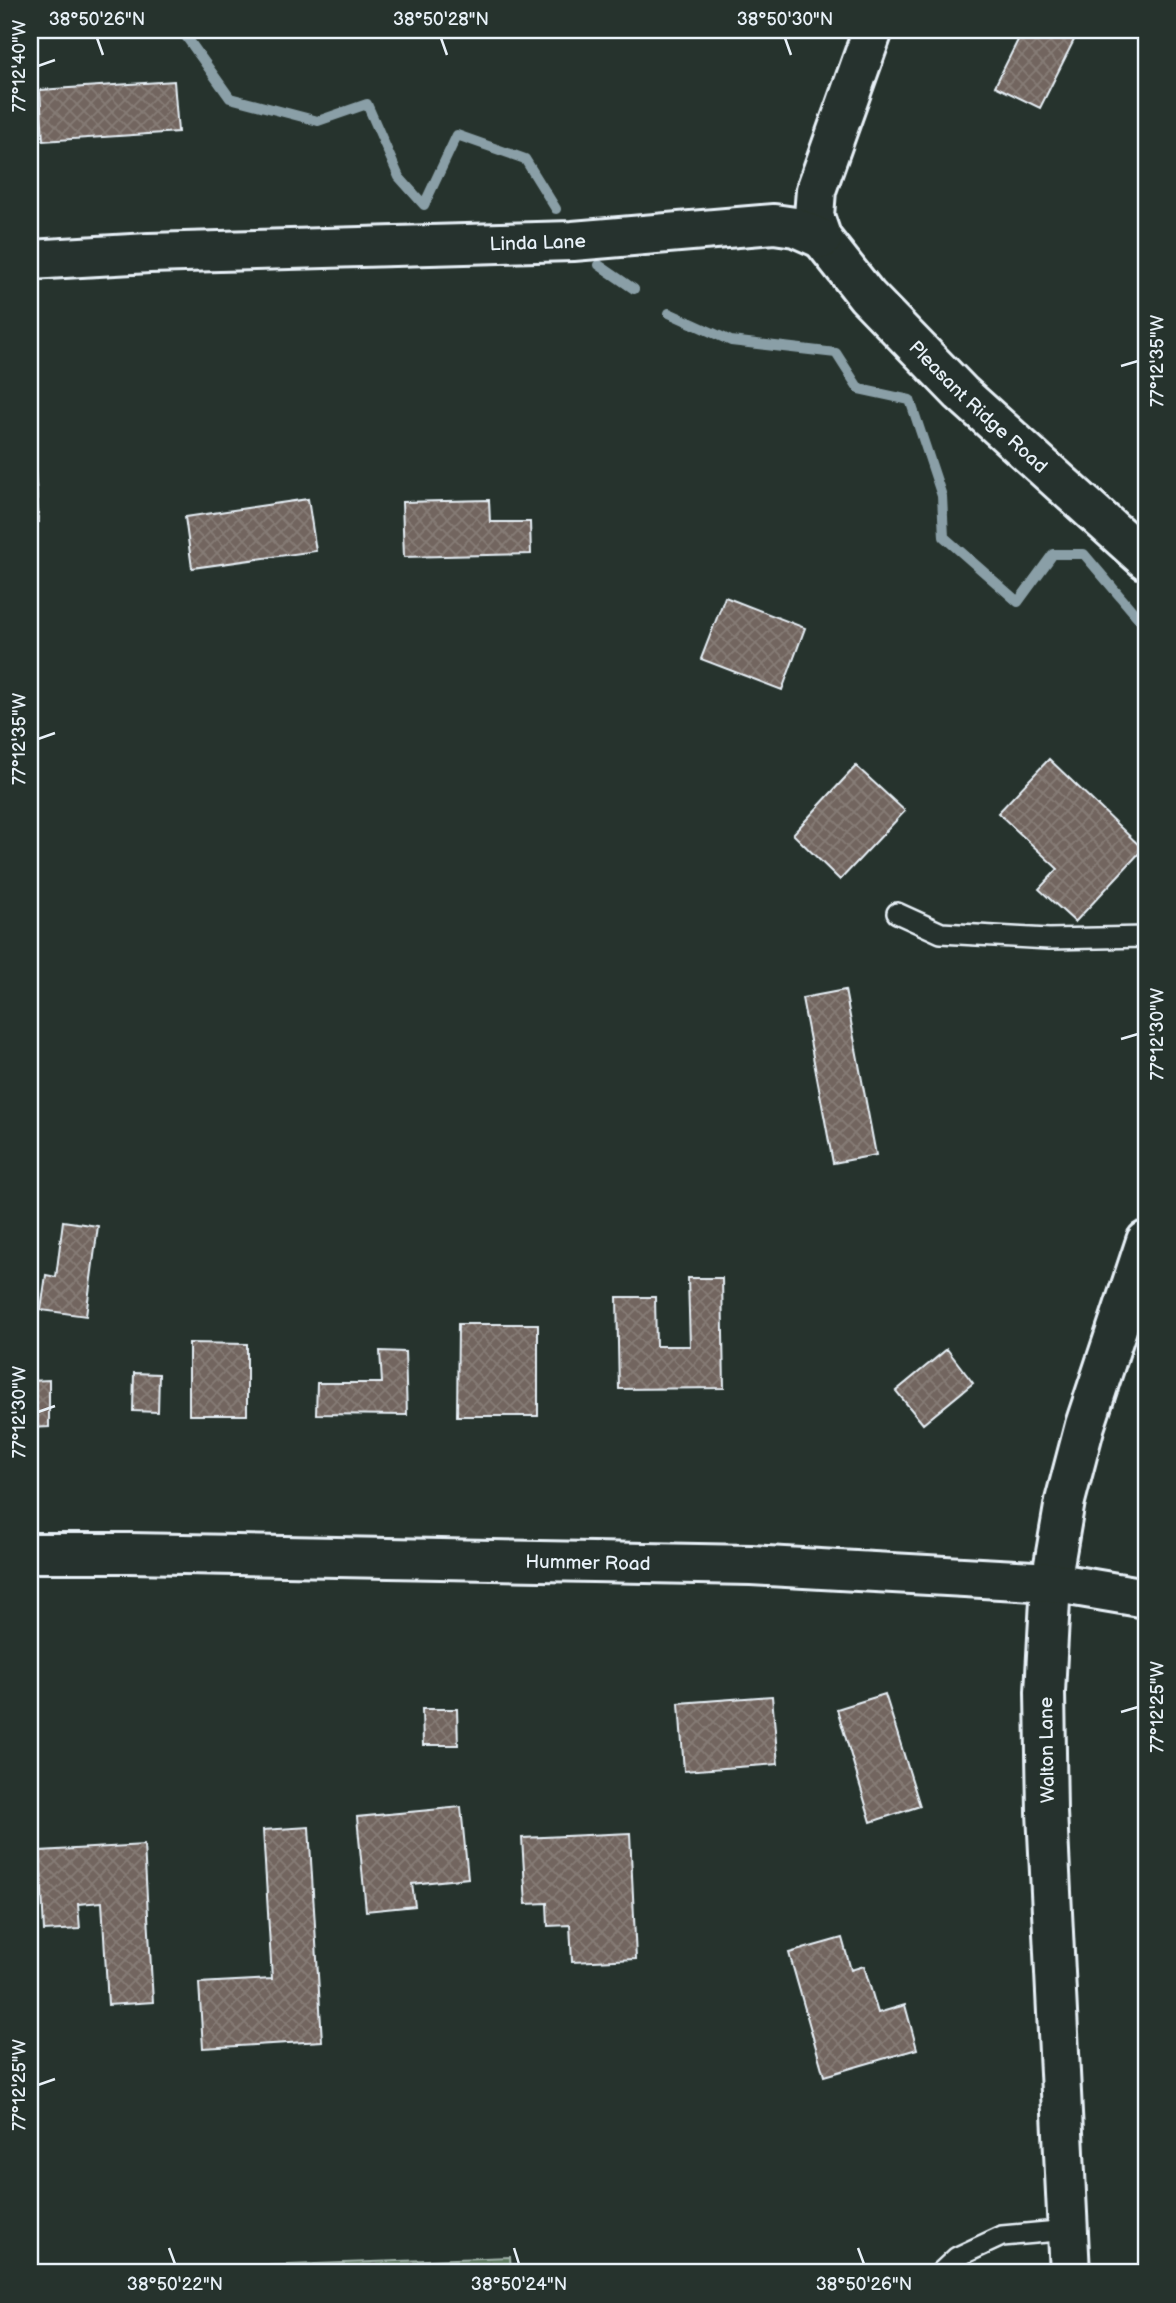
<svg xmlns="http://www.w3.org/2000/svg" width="1176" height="2303" font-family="'Balsamiq Sans',sans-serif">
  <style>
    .forest { fill: url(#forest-firs); stroke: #a0b2a9; stroke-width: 2 }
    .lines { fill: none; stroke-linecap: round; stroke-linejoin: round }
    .stream { stroke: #8a9fa7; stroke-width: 10 }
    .building { fill: url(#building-cross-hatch); stroke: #e8f1f8; stroke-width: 2 }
    .lane-casing { stroke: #e8f1f8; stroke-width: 24 }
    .street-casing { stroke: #e8f1f8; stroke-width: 44 }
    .secondary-casing { stroke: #e8f1f8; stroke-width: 44 }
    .lane { stroke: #26332d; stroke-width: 19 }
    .street { stroke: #26332d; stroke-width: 38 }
    .secondary { stroke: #26332d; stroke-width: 38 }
    .ticks { fill: none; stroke: #e8f1f8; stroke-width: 2.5 }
    .labels { text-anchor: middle; stroke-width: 5; stroke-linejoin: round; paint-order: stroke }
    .street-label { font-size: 19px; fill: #e8f1f8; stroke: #26332d }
    .neatline { fill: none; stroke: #e8f1f8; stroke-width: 2.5 }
    .ticks-label { font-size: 18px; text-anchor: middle; fill: #e8f1f8 }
  </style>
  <defs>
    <pattern id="forest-firs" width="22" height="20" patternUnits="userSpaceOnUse" patternTransform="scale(1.75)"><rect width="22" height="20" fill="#59745a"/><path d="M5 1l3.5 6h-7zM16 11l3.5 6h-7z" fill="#4f5c51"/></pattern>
    <pattern id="building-cross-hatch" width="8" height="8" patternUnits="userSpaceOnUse" patternTransform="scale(1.75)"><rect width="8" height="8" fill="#72655e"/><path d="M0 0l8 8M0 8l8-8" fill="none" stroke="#867c76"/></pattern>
  </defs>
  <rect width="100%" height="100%" fill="#26332d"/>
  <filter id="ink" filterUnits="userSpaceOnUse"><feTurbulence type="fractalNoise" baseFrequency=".0143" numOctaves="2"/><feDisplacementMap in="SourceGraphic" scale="14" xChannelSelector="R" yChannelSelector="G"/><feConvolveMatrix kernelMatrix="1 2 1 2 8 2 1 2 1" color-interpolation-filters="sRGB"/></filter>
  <g filter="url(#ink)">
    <path class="forest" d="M510,2257L511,2273H66Z"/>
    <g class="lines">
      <path class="stream" d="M177,30L183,32L230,98L318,121L367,104L399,177L424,205L457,135L525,159L556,209
        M599,265L634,289
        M669,313L731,341L836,353L859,389L910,400L942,496L944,537L1018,602L1053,554H1084L1146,627"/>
    </g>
    <path class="building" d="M1023,30H1079L1040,108L995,86Z
      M174,81L178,132L43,141L40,90Z
      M34,458L39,522L30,523V459Z
      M308,499L316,551L192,568L185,517Z
      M489,500L490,522H530L531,554L404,557L402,502Z
      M725,597L805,628L782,690L701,659Z
      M1049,759L1143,849L1075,922L1039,889L1058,869L998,813Z
      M856,766L905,811L840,880L793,834Z
      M845,990L876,1155L833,1163L802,998Z
      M63,1221L98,1226L86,1316L41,1310L46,1275L56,1277Z
      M688,1278H722L724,1388L619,1389L617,1297H655L656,1346H690Z
      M458,1324H538V1416H457Z
      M189,1343L247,1344V1415H189Z
      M947,1349L973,1383L923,1424L896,1391Z
      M380,1351L405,1352L407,1415L316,1414L317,1383H382Z
      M134,1373L159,1374L158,1412L133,1411Z
      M49,1380V1427L30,1428V1381Z
      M885,1694L920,1806L871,1822L837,1709Z
      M772,1696L778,1764L684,1771L679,1703Z
      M422,1709H457L458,1745H423Z
      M461,1807L468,1878L412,1884L415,1906L366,1911L357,1817Z
      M309,1827L322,2041L203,2048L199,1983L272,1979L263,1830Z
      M630,1833L636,1959L572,1962L570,1925L548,1926L547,1903L526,1904L522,1838Z
      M144,1845L153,2002L108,2005L102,1902L78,1904L80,1929L44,1931L40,1851Z
      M842,1938L851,1970L864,1966L878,2013L905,2005L917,2049L824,2076L789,1953Z
      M633,2265L636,2273H607Z"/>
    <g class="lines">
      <g class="lane-casing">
        <path id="lane" d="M897,913L941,933L1049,939L1146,937
          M940,2273L957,2257L1002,2236L1069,2230"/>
      </g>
      <g class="street-casing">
        <g id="street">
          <path id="s1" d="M873,30L816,190L814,216L822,239L867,296L961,393L1146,560"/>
          <path id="s2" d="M30,260L149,253L573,241L774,224L795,227L822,239"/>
          <path d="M1070,2273L1047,1812L1045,1692L1051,1582L1065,1501L1085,1425L1146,1241"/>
        </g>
      </g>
      <g class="secondary-casing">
        <g id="secondary">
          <path id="s3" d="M30,1553H129L751,1565L1051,1582L1146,1598"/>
        </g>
      </g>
      <use href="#lane" class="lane"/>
      <use href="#street" class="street"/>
      <use href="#secondary" class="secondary"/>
    </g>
  </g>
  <path class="ticks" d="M97,38L103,55M441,38L447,55M785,38L791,55M38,66L55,60M1121,366L1138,361M38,739L55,733M1121,1039L1138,1034M38,1412L55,1406M1121,1712L1138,1707M38,2085L55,2079M169,2248L175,2264M514,2248L519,2264M858,2248L864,2264"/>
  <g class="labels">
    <g class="street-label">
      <text dy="7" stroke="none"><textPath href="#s2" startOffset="508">Linda Lane</textPath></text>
      <text dy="7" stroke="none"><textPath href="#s1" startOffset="450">Pleasant Ridge Road</textPath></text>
      <text dy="7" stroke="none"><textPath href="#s3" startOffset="558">Hummer Road</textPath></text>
      <text transform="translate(1046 1750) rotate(-91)" y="7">Walton Lane</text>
    </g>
  </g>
  <rect width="1176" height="2303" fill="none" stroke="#26332d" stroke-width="77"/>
  <rect x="38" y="38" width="1100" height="2226" class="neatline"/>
  <g class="ticks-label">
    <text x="97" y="25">38°50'26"N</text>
    <text x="441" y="25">38°50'28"N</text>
    <text x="785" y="25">38°50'30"N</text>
    <text transform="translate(19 66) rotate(-90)" y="6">77°12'40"W</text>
    <text transform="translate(1157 361) rotate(-90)" y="6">77°12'35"W</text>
    <text transform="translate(19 739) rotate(-90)" y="6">77°12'35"W</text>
    <text transform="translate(1157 1034) rotate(-90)" y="6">77°12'30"W</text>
    <text transform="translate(19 1412) rotate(-90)" y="6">77°12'30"W</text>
    <text transform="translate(1157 1707) rotate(-90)" y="6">77°12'25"W</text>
    <text transform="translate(19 2085) rotate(-90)" y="6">77°12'25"W</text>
    <text x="175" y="2290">38°50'22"N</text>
    <text x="519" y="2290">38°50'24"N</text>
    <text x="864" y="2290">38°50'26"N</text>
  </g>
</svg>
